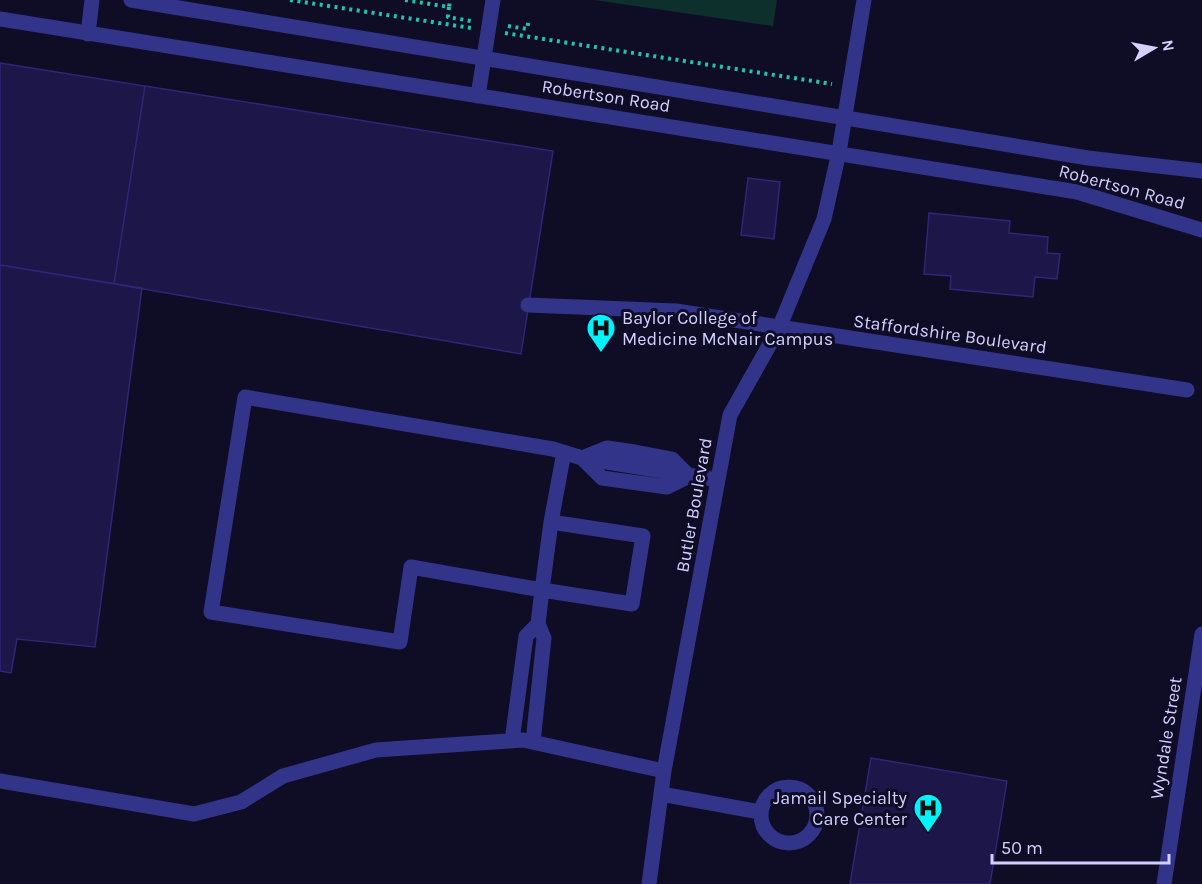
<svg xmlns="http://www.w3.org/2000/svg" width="1202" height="884" font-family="Karla,sans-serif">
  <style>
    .green { fill: #0e302d }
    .building { fill: #1d1649; stroke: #302577; stroke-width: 1.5 }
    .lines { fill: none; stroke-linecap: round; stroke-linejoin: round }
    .path { stroke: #21c3af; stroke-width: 4; stroke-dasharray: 3 4.5; stroke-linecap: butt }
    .minor { stroke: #32348a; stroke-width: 15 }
    .labels { text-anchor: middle; stroke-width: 6; stroke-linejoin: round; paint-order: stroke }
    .street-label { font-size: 18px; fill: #d3d0ff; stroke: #0f0c26 }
    .poi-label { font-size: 18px; fill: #d3d0ff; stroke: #0f0c26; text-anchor: start }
  </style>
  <rect width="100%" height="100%" fill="#0f0c26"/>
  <path class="green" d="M594,0H777L773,26Z"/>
  <path class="building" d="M0,63L145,86L114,284L0,265Z
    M145,86L553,151L521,354L114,284Z
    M748,178L780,182L774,239L741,235Z
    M929,213L1010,221L1009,233L1048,237L1047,253L1060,254L1057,279L1035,277L1033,297L950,289L951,276L924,274Z
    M0,265L142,288L95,647L17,639L11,673L0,671Z
    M871,758L1007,781L990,884H850Z"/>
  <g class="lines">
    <path class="path" d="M290,0L471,28
      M405,0L449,7L450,0
      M449,7L448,17L471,21
      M508,26L527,29L529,19
      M505,33L832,84"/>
    <path class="minor" d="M131,0L1088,158L1202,171
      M0,19L1077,192L1202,230
      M88,34L92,0
      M478,96L493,0
      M528,305L676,311L1187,390
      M564,452L551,522L542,590L411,567L400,642L211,612L245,397L553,449L582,458L718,480
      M582,458L602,478L667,487L689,476
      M582,458L607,448L635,452L672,459L689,476
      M512,741L526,636L538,624
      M533,742L544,638L538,624L542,590L632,604L643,536L551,522
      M0,781L194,814L241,802L283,776L376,750L523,740L664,771
      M761 815a28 28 0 1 1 56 0a28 28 0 1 1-56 0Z
      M661,794L760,812
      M649,884L664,771L730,415L779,328L824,219L839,152L864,0
      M1164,884L1202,634"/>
  </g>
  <defs>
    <g id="hospital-pin" transform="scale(1.5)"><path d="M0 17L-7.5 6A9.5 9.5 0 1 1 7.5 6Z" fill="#00f2fb" stroke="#0f0c26"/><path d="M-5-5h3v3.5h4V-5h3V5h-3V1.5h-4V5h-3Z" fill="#111"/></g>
  </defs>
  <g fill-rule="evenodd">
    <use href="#hospital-pin" x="601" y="328"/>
    <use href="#hospital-pin" x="928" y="808"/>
  </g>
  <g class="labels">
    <g class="street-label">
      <text transform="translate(606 96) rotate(9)" y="6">Robertson Road</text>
      <text transform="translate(1122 187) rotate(15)" y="6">Robertson Road</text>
      <text transform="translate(950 334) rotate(8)" y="6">Staffordshire Boulevard</text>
      <text transform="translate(694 505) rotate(-80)" y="6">Butler Boulevard</text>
      <text transform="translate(1166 738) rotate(-81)" y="6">Wyndale Street</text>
    </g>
    <g class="poi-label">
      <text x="622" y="324">Baylor College of<tspan x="622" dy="21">Medicine McNair Campus</tspan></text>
      <text x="907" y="804" text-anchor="end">Jamail Specialty<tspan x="907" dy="21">Care Center</tspan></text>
    </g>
  </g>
  <g transform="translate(1154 48) rotate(80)" stroke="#0f0c26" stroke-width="4.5" paint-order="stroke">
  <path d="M0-4.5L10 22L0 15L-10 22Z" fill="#d3d0ff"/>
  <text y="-9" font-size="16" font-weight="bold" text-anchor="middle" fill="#d3d0ff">N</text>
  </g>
  <path d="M992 854v9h177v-9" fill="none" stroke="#d3d0ff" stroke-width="3"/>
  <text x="1001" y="854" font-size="18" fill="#d3d0ff" stroke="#0f0c26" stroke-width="4.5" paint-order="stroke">50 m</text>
</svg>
